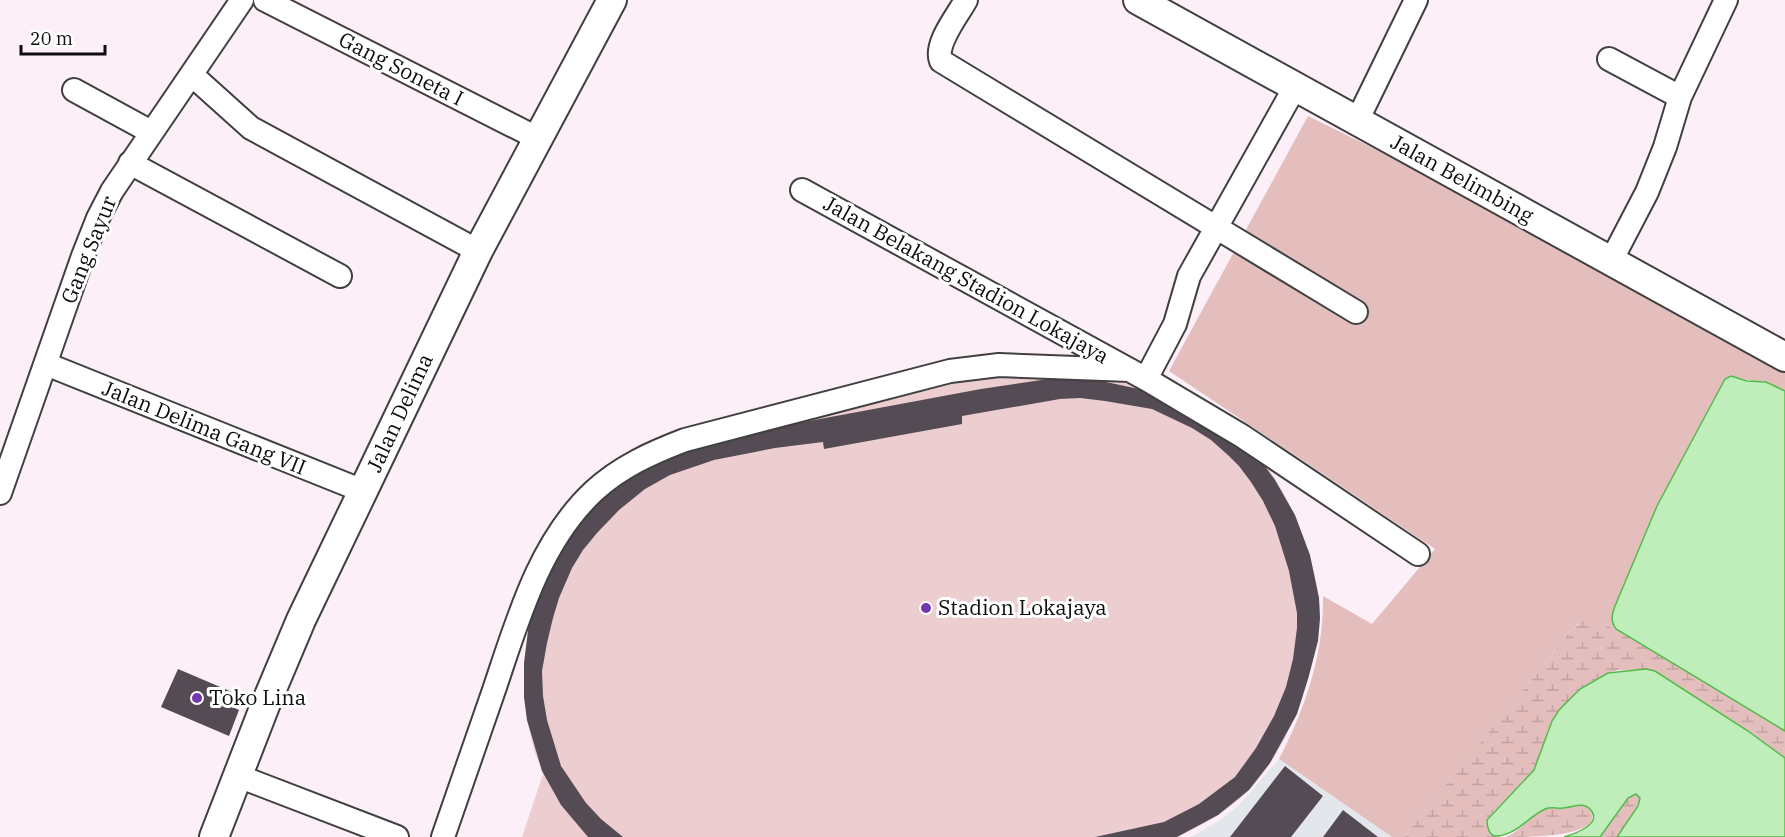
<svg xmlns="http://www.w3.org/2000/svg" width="1785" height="837" font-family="'IBM Plex Serif',serif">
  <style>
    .industrial { fill: #e3e7eb }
    .grass { fill: #e3bebd }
    .wetland { fill: url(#wetland-marsh) }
    .pitch { fill: #ecced1 }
    .water { fill: #bfeeba; stroke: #51bc4b; stroke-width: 1.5 }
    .building { fill: #544b54 }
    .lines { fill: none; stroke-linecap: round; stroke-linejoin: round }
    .minor-casing { stroke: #404040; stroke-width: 26 }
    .tertiary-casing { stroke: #404040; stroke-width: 32 }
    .minor { stroke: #fff; stroke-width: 22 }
    .tertiary { stroke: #fff; stroke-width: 28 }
    .poi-dot { fill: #7137ab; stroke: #fff; stroke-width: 2 }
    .labels { text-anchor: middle; stroke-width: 6; stroke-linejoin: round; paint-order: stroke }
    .street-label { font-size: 21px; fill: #0d0d0d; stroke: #fff }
    .poi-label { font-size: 21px; fill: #0d0d0d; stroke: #fff; text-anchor: start }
  </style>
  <defs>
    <pattern id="wetland-marsh" width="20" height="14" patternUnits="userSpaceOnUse" patternTransform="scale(1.5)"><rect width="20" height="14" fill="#e3bebd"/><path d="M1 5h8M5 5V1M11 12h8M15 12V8" fill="none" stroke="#c2a2a1"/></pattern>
  </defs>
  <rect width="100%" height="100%" fill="#fdeff8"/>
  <path class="industrial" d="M1279,759L1392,837H1191L1217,822L1239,805Z"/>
  <path class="grass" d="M1308,116L1448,185L1785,366V391C1771,384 1741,376 1725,379L1657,506L1615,606C1612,614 1610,621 1616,629L1607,625L1578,624L1572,629L1503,716L1404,837H1392L1279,759C1305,709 1324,654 1323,596L1372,624L1435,549L1169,371Z"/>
  <path class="wetland" d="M1583,621L1599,622L1616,629L1785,731V758L1748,731L1655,671L1618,670L1608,673L1580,689L1559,710L1547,732L1541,755L1534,770L1507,800L1493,812L1499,837H1503H1404C1460,767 1517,699 1572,629Z
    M1632,794L1638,795L1640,801L1625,826L1617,837H1600L1628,798Z
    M1576,805L1588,807C1592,813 1594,817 1590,823C1577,837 1527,837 1505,837C1521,832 1530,814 1546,808C1554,806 1565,808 1576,805Z"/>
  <path class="pitch" d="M1115,372C1148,392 1182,412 1216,433C1229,440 1248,449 1259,458C1277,475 1295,514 1303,537C1312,562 1320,589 1320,617C1320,632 1316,647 1313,661C1301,708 1282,755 1249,790C1229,811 1203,825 1177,837H522L543,774L534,750L527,720L524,697V663L529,623L640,466L946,377Z"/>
  <path class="water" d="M1731,376L1747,381L1766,382L1785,391V731L1616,629C1610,621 1612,614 1615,606L1657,506L1725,379Z
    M1646,669L1655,671L1748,731L1785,758V837H1617L1638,806L1640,798L1636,794L1628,798L1600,837H1564C1574,834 1604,824 1590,809C1582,801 1572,808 1563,808C1557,809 1552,806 1545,809C1529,816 1515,837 1494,836C1488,833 1487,826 1487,820L1534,770L1552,721L1559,710L1580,689L1608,673Z"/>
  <path class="building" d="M1048,379H1080L1106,382L1139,389L1167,400L1259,458L1275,480L1295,515L1310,555L1319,598L1320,618L1318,641L1308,679L1297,714L1270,763L1249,790L1218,815L1177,837H1095L1164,822L1199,804L1235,777L1256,748L1274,716L1286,687L1293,659L1297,628V613L1289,571L1275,526L1263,501L1251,482L1239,466L1229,456L1211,440L1192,428L1152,409L1105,401L1080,398L1060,399L962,416V424L824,449L823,442L775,448L714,460L670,475L645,489L619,510L597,533L583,550L572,568L559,598L553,618L547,643L542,671L543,696L547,720L561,766L586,803L601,819L623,837H588L561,805L542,771L527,720L524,697V663L529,623L536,593L564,536L596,500L654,459L750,432L981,389Z
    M178,669L232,692L226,704L239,710L229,736L161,707Z
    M1285,766L1323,796L1291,837H1230Z
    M1343,810L1378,837H1323Z"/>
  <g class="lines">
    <g class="minor-casing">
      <path id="minor" d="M265,0L537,138
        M966,0C958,15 934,44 941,61L1356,312
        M1609,59L1680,97
        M192,75L251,128L478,251
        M74,90L151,132
        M1357,121L1416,0
        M130,163L340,276
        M802,190L1146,379L1242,436L1418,554
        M1611,261L1647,192L1665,147L1680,97L1726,0
        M46,364L363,491
        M1146,379L1175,324L1189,276L1295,87
        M0,493L83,256L98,218L112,191L242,0
        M238,776L397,837
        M443,837C460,788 477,739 494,690C517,622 539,542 594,491C620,467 651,453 685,440L950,371L999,365L1130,370"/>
    </g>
    <g class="tertiary-casing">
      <path id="tertiary" d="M1138,0L1785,357
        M214,837L266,703L301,620L363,491L478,251L612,0"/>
    </g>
    <use href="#minor" class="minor"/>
    <use href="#tertiary" class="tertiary"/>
  </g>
  <g class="poi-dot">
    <circle cx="926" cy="608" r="6"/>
    <circle cx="197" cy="698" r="6"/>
  </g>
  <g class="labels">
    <g class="street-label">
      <text transform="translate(401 69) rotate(27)" y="7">Gang Soneta I</text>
      <text transform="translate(1462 179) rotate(29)" y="7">Jalan Belimbing</text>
      <text transform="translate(89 250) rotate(-68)" y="7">Gang Sayur</text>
      <text transform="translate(966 280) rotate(29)" y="7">Jalan Belakang Stadion Lokajaya</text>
      <text transform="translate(400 413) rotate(-65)" y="7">Jalan Delima</text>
      <text transform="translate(204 428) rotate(22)" y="7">Jalan Delima Gang VII</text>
    </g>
    <g class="poi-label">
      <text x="938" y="615">Stadion Lokajaya</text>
      <text x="209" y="705">Toko Lina</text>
    </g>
  </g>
  <path d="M21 45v9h84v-9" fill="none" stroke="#0d0d0d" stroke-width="3"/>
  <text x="30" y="45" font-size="18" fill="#0d0d0d" stroke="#ffffff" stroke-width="4.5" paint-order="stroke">20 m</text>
</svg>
